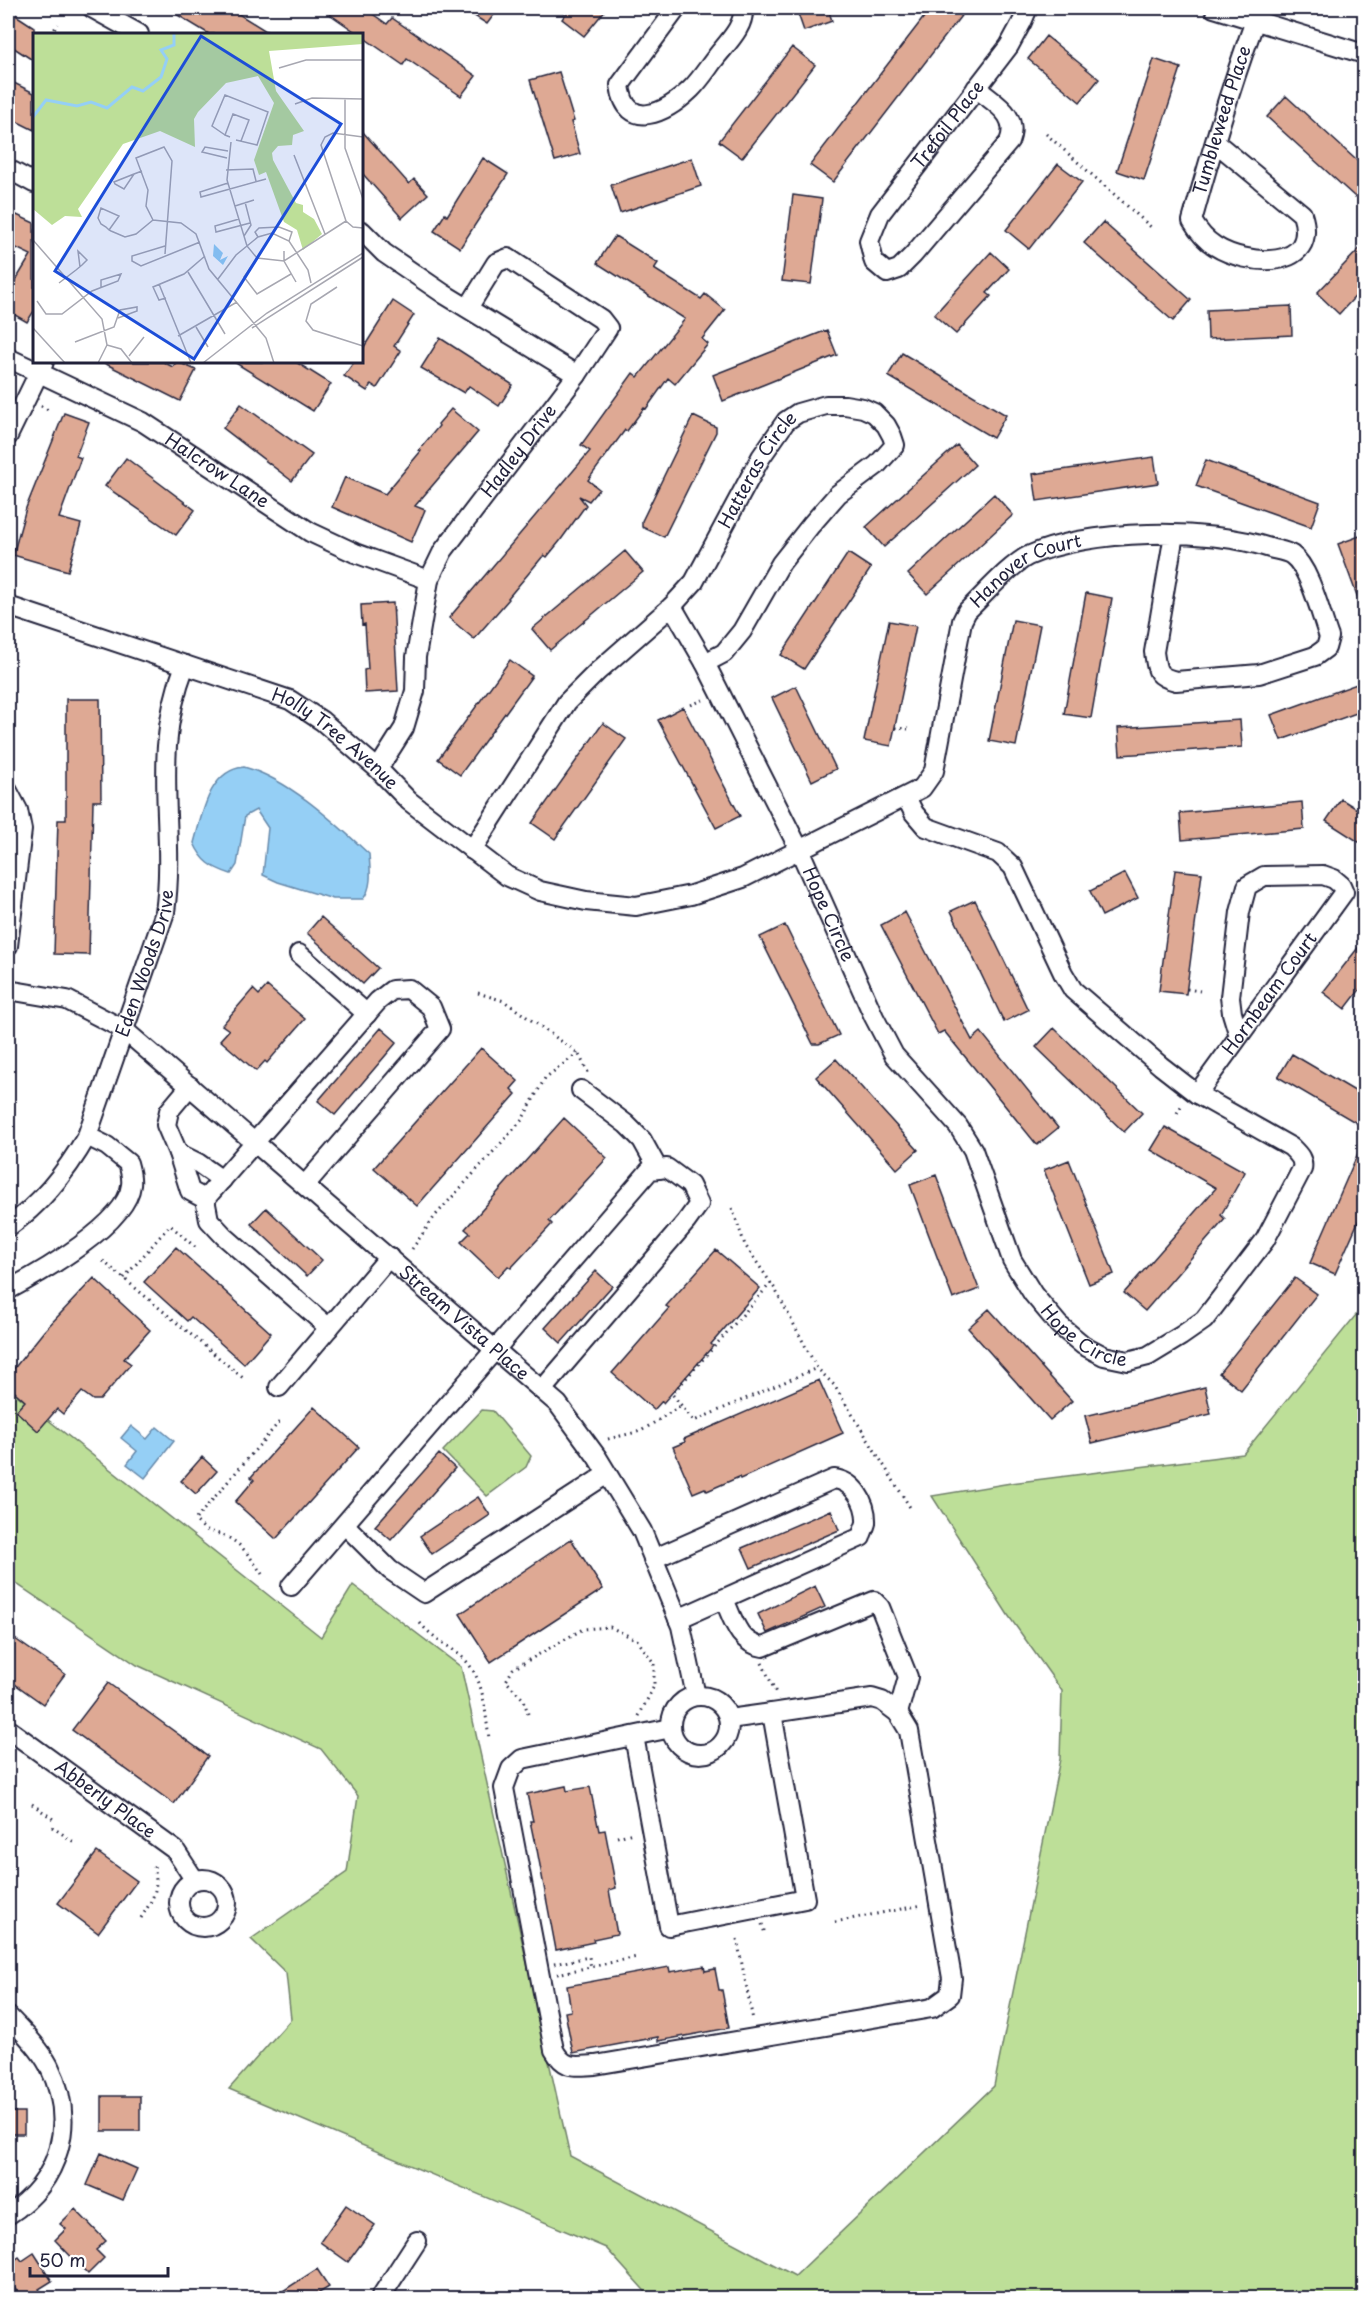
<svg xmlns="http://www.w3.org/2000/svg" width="1372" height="2306" font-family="'Playpen Sans',sans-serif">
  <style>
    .green { fill: #bddf98; stroke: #70806a; stroke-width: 1.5 }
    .water { fill: #95cff5; stroke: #678aab; stroke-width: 1.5 }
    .building { fill: #dea994; stroke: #22223b; stroke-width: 1.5 }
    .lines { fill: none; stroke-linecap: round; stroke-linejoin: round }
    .minor-casing { stroke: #22223b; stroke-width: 22 }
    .path { stroke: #22223b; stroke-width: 3; stroke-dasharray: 1.5 4.5; stroke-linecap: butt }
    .minor { stroke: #fff; stroke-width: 18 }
    .labels { text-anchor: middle; stroke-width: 4.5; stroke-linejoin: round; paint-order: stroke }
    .street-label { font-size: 18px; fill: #22223b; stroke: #fff }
    .inset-river { fill: none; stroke: #95cff5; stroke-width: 3 }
    .inset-road { fill: none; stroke: #a7a7b1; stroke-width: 1.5 }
    .view { fill: #1d4ed8; fill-opacity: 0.15; stroke: #1d4ed8; stroke-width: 3 }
    .inset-edge { fill: none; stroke: #22223b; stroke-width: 3 }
  </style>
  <rect width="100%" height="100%" fill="#fff"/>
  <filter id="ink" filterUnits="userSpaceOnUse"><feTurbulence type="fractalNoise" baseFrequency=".0167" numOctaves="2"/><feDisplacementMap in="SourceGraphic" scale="12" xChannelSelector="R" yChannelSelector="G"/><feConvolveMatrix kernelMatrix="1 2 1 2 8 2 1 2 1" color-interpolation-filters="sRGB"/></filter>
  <g filter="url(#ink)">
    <path class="green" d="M1364,1305V2298H651L606,2248L229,2089L291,2019L286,1973L251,1939L347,1872L358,1796L321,1749L137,1665L8,1578V1388L321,1637L353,1585L461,1667L570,2156L795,2276L994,2086L1060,1759L1062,1691L1008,1615L932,1496L1011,1483L1243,1454Z
      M482,1410L493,1411L531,1456L526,1467L487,1496L443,1451Z"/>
    <path class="water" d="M244,767C289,779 335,823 369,854C370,869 373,887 363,899H333L278,882L263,875L268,828L256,810L245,816L237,865L231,874C212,868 202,861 194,843C202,815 209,770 244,767Z
      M131,1426L147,1439L157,1427L174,1441L145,1478L127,1464L137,1451L121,1438Z"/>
    <path class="building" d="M166,8H229L271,34H209Z
      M321,8H364L387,24L392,18L476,76L461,96L407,59L403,65Z
      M462,8H499L487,24Z
      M570,8H607L584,36L562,19Z
      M796,8H828L832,21L804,31Z
      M931,8H967L833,182L810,165Z
      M8,10L34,27V61L8,44Z
      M1046,36L1099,79L1080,102L1028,59Z
      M792,47L815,65L742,158L719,141Z
      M1154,59L1181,68L1144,180L1117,171Z
      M559,72L574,121L571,122L580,154L555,161L530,80Z
      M8,80L34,93V130L8,117Z
      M1286,96L1365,168V187L1355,197L1267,117Z
      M362,131L409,184L414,179L428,194L402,218L362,173Z
      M483,158L508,174L460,248L434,231L445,214L447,216Z
      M692,158L701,186L620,213L611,185Z
      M1058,164L1082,182L1029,249L1006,230Z
      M793,195L822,199L811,284L782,281Z
      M8,211L34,223V311L27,322L8,311V293L31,255L8,244Z
      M1103,222L1191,300L1173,321L1084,243Z
      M615,236L658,263L654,269L701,299L705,294L725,310L702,339L708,344L675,384L668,378L646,409L644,408L627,431L625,430L588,480L599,489L589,501L579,496L586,505L560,541L547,557L544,555L508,598L509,599L474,639L449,618L590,451L581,445L633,373L638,377L685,319L597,263Z
      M1365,243V286L1339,314L1317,293Z
      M991,252L1009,269L987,293L991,296L956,334L934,315Z
      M393,301L414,315L394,346L401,351L377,388L371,384L367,391L344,376L354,362H362V350Z
      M1291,306L1292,335L1208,339L1207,310Z
      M827,330L837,355L723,401L713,375Z
      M440,338L513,385L499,406L469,386L464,393L421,368Z
      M902,353L1006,415L993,438L888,376Z
      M102,362H163L173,367L176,362H178L196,370L180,401Z
      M234,362H296L331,384L313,411Z
      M241,404L312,455L292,481L223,428Z
      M451,409L478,432L415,506L425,510L411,542L332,507L345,477L385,494L421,451L419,450L439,426L438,424Z
      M64,413L89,422L76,456L81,458L59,518L81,524L68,571L13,555L26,508Z
      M693,416L716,427V432L664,537L642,527V521Z
      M957,445L975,465L884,547L866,527Z
      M1154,457L1158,483L1037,501L1033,474Z
      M126,458L195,510L176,535L105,486Z
      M1206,460L1320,502L1311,527L1196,486Z
      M994,494L1013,515L927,594L908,574Z
      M1365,534V611L1363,612L1338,544Z
      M625,551L643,572L550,650L532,629Z
      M848,553L871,568L804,669L781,655Z
      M1086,593L1112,598L1091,718L1064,714Z
      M393,603L398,691L365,693L364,670L368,669L365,624L362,625L361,605Z
      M1013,620L1040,625L1016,746L989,741Z
      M889,621L916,626L891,746L864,741Z
      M510,660L532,676L460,775L438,759Z
      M1365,681V710L1281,740L1271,715Z
      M796,686L836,769L812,781L772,698Z
      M66,699H100L101,801H93L89,955L54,954L58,820H66Z
      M683,707L740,816L716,828L658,720Z
      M1240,720L1242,747L1120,755L1118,728Z
      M603,723L626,739L555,839L532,823Z
      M1341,799L1365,814V846L1326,821Z
      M1302,802L1304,829L1182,840L1180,813Z
      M1175,870L1202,873L1186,994L1159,991Z
      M1125,873L1138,898L1102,916L1090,891Z
      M975,900L1028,1010L1004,1022L951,911Z
      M905,912L972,1040L981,1032L1058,1128L1037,1145L944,1031L938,1034L881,925Z
      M321,917L378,968L363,984L307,933Z
      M785,925L839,1035L819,1044H813L760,937Z
      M1365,939V983L1345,1009L1323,992Z
      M267,986L305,1019L267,1063L265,1061L256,1071L220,1040L229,1030L222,1025L253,989L259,995Z
      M381,1028L397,1042L335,1115L318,1101Z
      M1054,1028L1142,1113L1124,1132L1036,1047Z
      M481,1048L518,1081L511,1089L516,1094L417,1206L374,1168Z
      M1292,1054L1365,1097V1128L1278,1077Z
      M836,1059L918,1150L897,1169L816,1077Z
      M564,1118L607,1158L549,1221L552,1224L511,1268L508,1266L498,1277L461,1242L470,1233L465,1229Z
      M1165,1127L1245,1172L1221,1215L1225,1219L1145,1311L1124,1293L1216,1188L1151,1150Z
      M1365,1137V1206L1335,1274L1310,1263Z
      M1069,1160L1114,1274L1089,1284L1044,1170Z
      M936,1175L979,1289L953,1299L910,1185Z
      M266,1208L322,1260L307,1276L251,1224Z
      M176,1247L271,1333L244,1364L191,1317L187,1321L144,1282Z
      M716,1250L760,1288L711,1344L713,1346L663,1403L662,1401L654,1410L612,1373L669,1308L666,1306Z
      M596,1271L612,1286L561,1343L545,1328Z
      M94,1278L150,1330L124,1359L131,1364L100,1400H93L82,1392L63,1414L57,1409L38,1431L16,1411L25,1401L8,1386V1376L44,1331Z
      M1295,1278L1317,1294L1241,1390L1219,1373Z
      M989,1309L1072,1401L1050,1420L968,1328Z
      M819,1380L843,1433L740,1479L739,1477L707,1491L705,1488L693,1493L673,1447L685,1442L684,1439Z
      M1205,1387L1211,1414L1092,1443L1085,1416Z
      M314,1407L359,1447L276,1539L235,1502L254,1480L251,1477Z
      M439,1454L455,1468L391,1540L375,1526Z
      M202,1457L217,1471L196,1494L181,1481Z
      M478,1497L490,1515L432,1554L420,1536Z
      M831,1510L839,1530L751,1568L742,1548Z
      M571,1539L603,1589L491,1662L460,1614Z
      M815,1586L825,1607L767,1633L758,1614Z
      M8,1634L65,1674L43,1704L8,1679Z
      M108,1683L208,1756L174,1804L72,1730Z
      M566,1786L567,1791L590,1787L599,1831L605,1830L616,1888L609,1890L617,1934L593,1939L594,1942L556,1950L535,1839L534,1840L530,1821H533L527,1794Z
      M97,1852L137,1881L98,1933L58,1903Z
      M704,1966L705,1971L715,1969L719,1990H722L729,2028L658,2041V2037L573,2053L565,2012L571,2011L567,1986L669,1967L670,1972Z
      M102,2096H140V2131H102Z
      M8,2112H24V2134H8Z
      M101,2153L137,2169L123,2200L87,2185Z
      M346,2205L375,2225L348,2262L320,2242Z
      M75,2209L106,2241L96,2250L104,2258L88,2274L55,2240L66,2229L60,2224Z
      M34,2253L52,2281L39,2289L46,2298H21L8,2278V2265L19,2257L22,2261Z
      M317,2269L329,2287L311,2298H272Z"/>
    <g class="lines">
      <g class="minor-casing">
        <g id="minor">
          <path d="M92,8L139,34"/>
          <path d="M677,8L620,85C626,134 667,112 691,89C701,79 709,66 717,56C728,42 745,26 743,8"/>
          <path d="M1214,8L1364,54"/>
          <path id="s1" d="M976,88C995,104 1020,115 1009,142L913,255L899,269L887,273L874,262L869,241L880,214L1009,46L1022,22L1028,8"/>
          <path id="s2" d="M1215,142L1302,214C1321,272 1246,266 1215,246C1205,240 1198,231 1192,221C1212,149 1233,77 1260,8"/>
          <path d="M8,169L34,183"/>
          <path d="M362,231L384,253L444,294L577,375"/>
          <path id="s3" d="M8,358L143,422L310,532L355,553L429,580"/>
          <path d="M8,436L44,362"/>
          <path id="s4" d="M8,606L290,700L322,721L378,769L409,801L507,876L540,891L586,901L636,906L691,895L743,878L922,788L934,771L962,621L967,611C983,596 1010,565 1028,556C1089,529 1207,527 1270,548C1276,550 1286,551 1292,555C1310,568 1321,616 1329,637L1326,648L1315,656L1259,674L1176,681C1156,676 1157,671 1154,652L1174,534"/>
          <path id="s5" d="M672,606L705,663L800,851L874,1017L894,1055L958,1126L973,1150L1012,1260L1033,1294L1059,1325L1083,1345L1104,1356L1128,1361L1148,1356L1181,1336L1204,1320L1265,1240L1302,1169C1304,1159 1298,1154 1291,1147L1197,1094L1161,1066L1073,990L1063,973L1013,867L998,853L926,827L914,813L906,797"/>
          <path id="s6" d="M378,769L404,728L415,691L416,657L429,580L443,551L577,375L608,328L601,319L508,258L496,263L468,308"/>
          <path d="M8,791L18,810L22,830L8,946"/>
          <path id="s7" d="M472,850L567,702L598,671L672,606L694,582L761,457L786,421L798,413L826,405H845L863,408L874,413L886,425L892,436L895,445L877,465L838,494L811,525L781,563L742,631L724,653L705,663"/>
          <path d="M299,954L367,1014"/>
          <path id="s8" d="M8,990L67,1000L123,1029L558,1404L597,1457L642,1531L681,1626L696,1696"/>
          <path d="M190,1086L169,1111L166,1125L178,1153L190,1191L205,1199L209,1220L224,1236L329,1328"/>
          <path d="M581,1090L626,1124L642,1140L658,1169"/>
          <path id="s9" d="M1197,1094L1344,892L1341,885L1334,879L1323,875L1264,876L1247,886L1240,912L1230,997L1232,1013L1239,1036"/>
          <path d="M178,1153L198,1163L222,1180"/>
          <path d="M205,1199L378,1001L392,990L409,989L431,1007L440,1029L305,1185"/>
          <path id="s10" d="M8,1227C41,1204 67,1171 87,1136L165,912C173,856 163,801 167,746C169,718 175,691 185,665"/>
          <path d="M8,1290C40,1273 127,1224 131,1185C132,1178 130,1170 128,1163L107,1146L87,1136"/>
          <path d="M279,1387L389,1257"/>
          <path d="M345,1525L390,1570L424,1593L607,1474"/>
          <path d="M653,1559L834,1479C853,1481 867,1502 866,1523C865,1527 862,1533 861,1537L678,1619"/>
          <path d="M291,1586L650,1170L667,1168L690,1185L699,1204L686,1222L542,1390"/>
          <path d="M724,1599C733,1619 738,1643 763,1647L874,1601L880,1607L908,1677L898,1713"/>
          <circle cx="700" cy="1725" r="29"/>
          <path d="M671,1728L522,1759L511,1769L504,1788L554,2050C565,2070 575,2066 595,2065L932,2008L950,1995L952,1978L909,1731L898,1713L882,1701L872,1698L772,1713"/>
          <path id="s11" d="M8,1729L175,1850L194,1879"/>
          <path d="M634,1736L669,1926L805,1899L772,1713L729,1719"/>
          <circle cx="203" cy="1903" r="24"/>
          <path d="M8,2016C22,2031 39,2047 49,2066C77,2122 60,2182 8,2215"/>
          <path d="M380,2298L417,2241"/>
        </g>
      </g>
      <path class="path" d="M51,34L58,24
        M1046,134L1152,228
        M41,406L50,411
        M393,611L399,610
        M691,705L703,700
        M895,728L908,729
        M1187,989L1200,991
        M478,993L504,1001L578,1053L589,1074
        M1177,1113L1182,1105
        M732,1208L745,1245L775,1289L817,1368L834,1385L911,1509
        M412,1249L435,1216L522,1120L545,1078L578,1053
        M103,1261L243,1378
        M124,1278L170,1225L195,1247
        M771,1283L672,1394L694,1421L817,1368
        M608,1439L641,1431L682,1405
        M262,1574C253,1561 243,1545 229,1538C212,1529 211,1537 195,1520L281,1420
        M420,1623C433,1639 453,1647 467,1662C485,1683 485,1713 489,1738
        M762,1663L777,1695
        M528,1714L524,1700L506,1681L513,1669L583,1629L610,1627L637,1640L654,1663V1686L638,1718
        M32,1804L56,1821
        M52,1827L74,1842
        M617,1837L633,1833
        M141,1918C154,1897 159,1890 154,1866
        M835,1922L922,1905
        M762,1924L765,1934
        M737,1939L753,2020
        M554,1964L589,1957L591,1967
        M557,1974L637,1957"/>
      <use href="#minor" class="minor"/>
    </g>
  </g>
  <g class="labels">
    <g class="street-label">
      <text dy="6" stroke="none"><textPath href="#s2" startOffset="378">Tumbleweed Place</textPath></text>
      <text dy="6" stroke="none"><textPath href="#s1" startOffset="430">Trefoil Place</textPath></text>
      <text dy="6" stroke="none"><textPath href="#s6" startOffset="357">Hadley Drive</textPath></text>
      <text dy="6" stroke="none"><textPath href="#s3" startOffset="238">Halcrow Lane</textPath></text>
      <text dy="6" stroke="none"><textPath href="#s7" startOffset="480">Hatteras Circle</textPath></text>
      <text dy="6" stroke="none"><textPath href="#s4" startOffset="1280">Hanover Court</textPath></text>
      <text dy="6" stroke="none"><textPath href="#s4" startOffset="356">Holly Tree Avenue</textPath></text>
      <text dy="6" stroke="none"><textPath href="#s5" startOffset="346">Hope Circle</textPath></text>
      <text dy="6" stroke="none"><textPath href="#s10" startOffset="304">Eden Woods Drive</textPath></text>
      <text dy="6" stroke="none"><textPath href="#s9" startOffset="124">Hornbeam Court</textPath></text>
      <text dy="6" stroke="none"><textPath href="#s8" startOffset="573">Stream Vista Place</textPath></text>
      <text dy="6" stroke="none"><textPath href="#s5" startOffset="850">Hope Circle</textPath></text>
      <text dy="6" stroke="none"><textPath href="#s11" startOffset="120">Abberly Place</textPath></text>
    </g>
  </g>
  <g transform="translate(33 33)">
    <rect width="330" height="330" fill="#fff"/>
    <path d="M0,0H330V11L236,18L243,58L271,98L260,102L259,112L245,113L239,120L240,127L263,170L270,172V179L281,186L289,201L270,217L264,197L251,189L233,139L226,142L221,127L241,70L225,43L193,50L165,79L161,86L162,114L127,98L90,111L45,176L49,184L32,183L19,192L0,176Z" fill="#bddf98"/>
    <path d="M181,211L190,220L187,227L195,223L190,232L180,223Z" fill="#95cff5"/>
    <path class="inset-river" d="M0,84L13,67L44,73L58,69L74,75L99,54L110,58L128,44L134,26L128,17L141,12V0"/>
    <path class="inset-road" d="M246,35L273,27H330M312,66V115L330,166M262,71L279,65L330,66M192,102L179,93L192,62L235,79L224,112L203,107M197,104L192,102L200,81L216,87L208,108M330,104L300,100L292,104L288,112L313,188L320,194L330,195M198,109L194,147L214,213L224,225L251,228L313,188M261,122L292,201M194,125L169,119L172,114L195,118M193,137L220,136L223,148M101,141L91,156L82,151L81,149L101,141L109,138M195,150L167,159L168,164L233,146M202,173L221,167M206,186L182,193L183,199L217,190M120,187L113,173L115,157L103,125L131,114L139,128L132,221M120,187L148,190L163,201L176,236L233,305L241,330M76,197L86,183L68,175L65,185L68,191L73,194L76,197L78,198L92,204L103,201L120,187M211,203L218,192L212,169M225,204L222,199L226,195L246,194L259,199L256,208M0,207L69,286L74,312L65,330M132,213L99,223V228L108,233L167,209M251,218V228L263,249M224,225L211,244L224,261L258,241M155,239L192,301M185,246L203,222L225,204L239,200L256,208L275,237L278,250M26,250L43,237L49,232L54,227L45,218L47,234M126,251L158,330M304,254L278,271L273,288L280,297L330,313M133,265L126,267L120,254L151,241L172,223M4,268L13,281H29L59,258L85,248L88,241L68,247V255M163,294L175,314M0,295L32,330M219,295L330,224M145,303L204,269M42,309L81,294L87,277L104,274V278L85,285M74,312L88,316L99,330M96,323L111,304M170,330L234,280L330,220"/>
    <path class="view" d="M168,3L308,91L161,326L22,238Z"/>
    <rect width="330" height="330" class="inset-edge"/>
  </g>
  <rect width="1372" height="2306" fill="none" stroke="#fff" stroke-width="30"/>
  <rect x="15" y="15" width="1342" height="2276" fill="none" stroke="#22223b" stroke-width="2" filter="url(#ink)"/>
  <path d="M30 2267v9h138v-9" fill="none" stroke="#22223b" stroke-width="3"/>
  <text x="39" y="2267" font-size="18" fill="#22223b" stroke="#ffffff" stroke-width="4.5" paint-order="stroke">50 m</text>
</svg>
